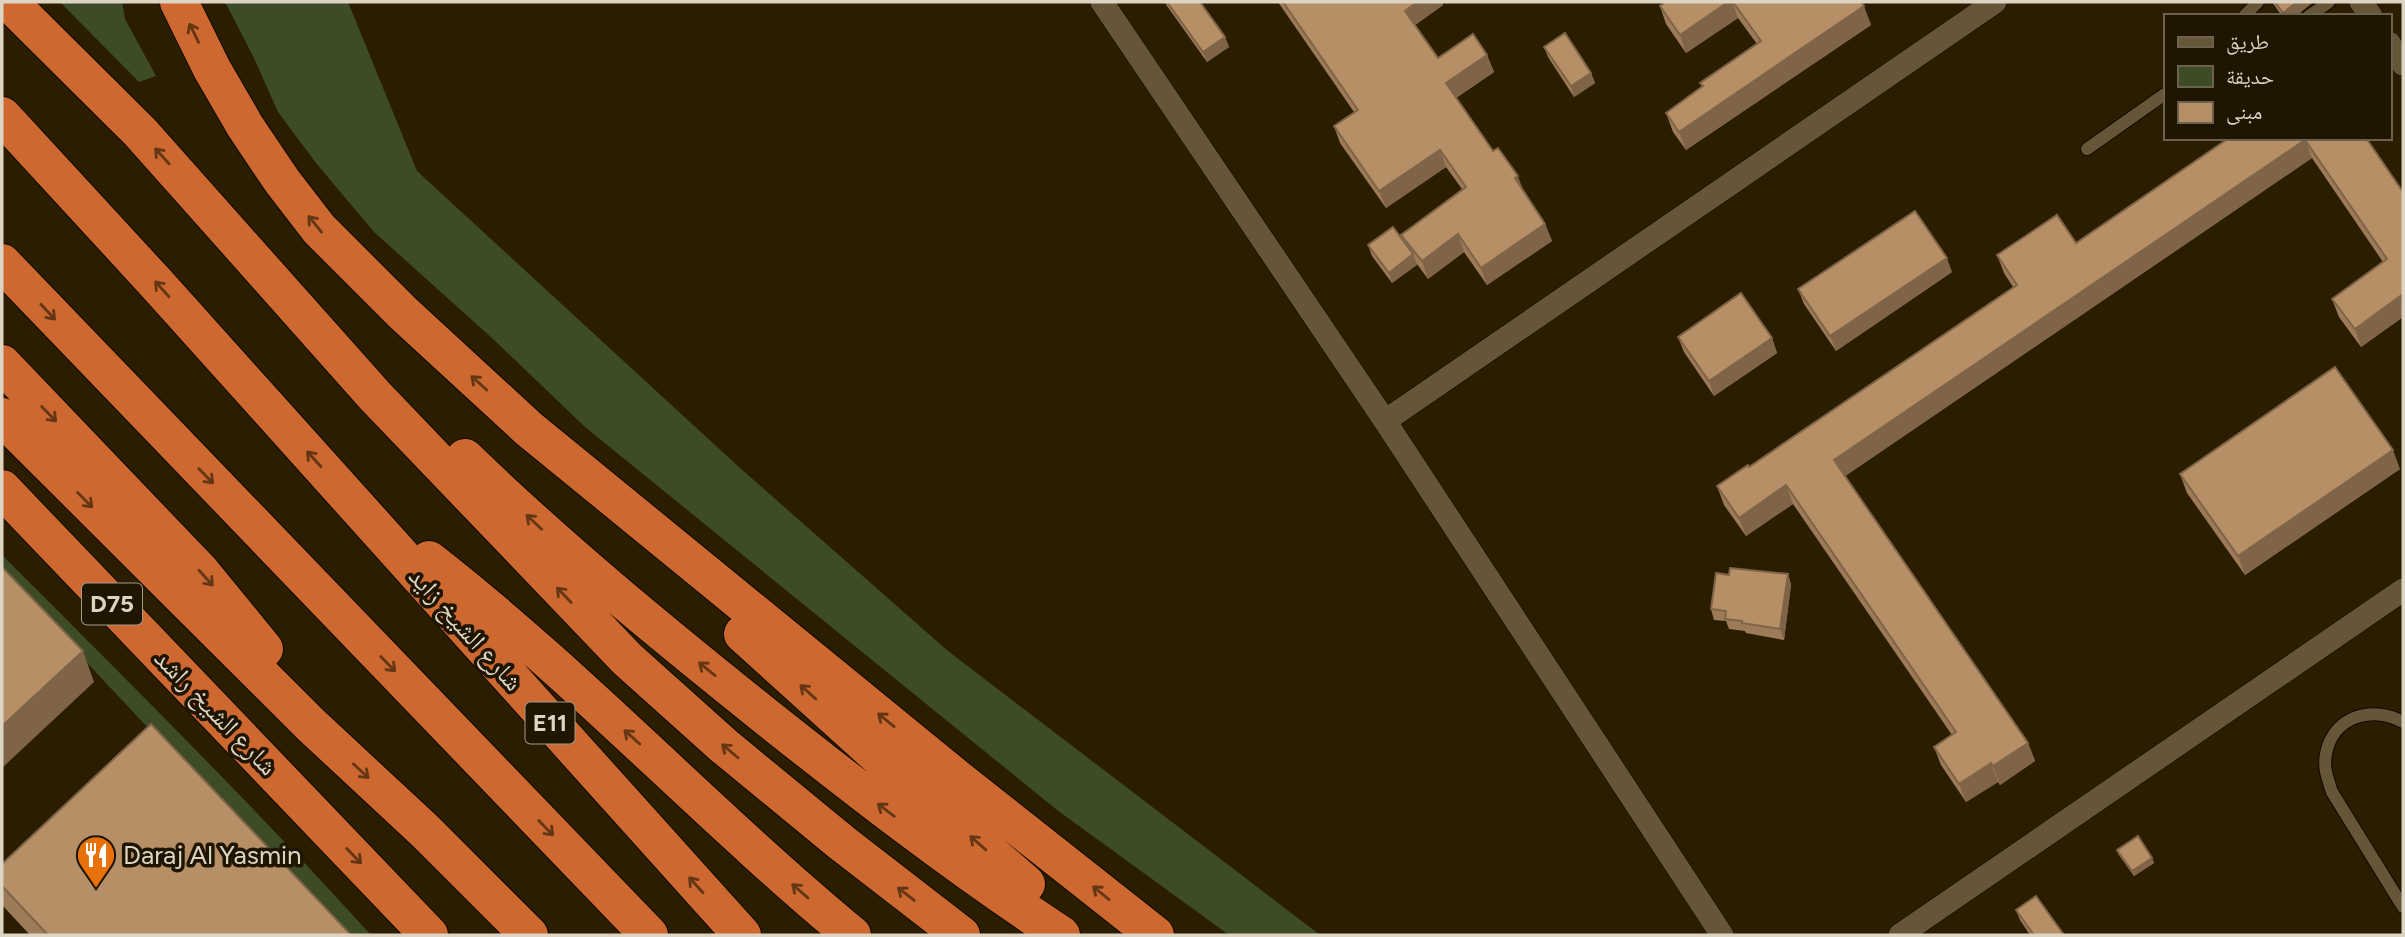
<svg xmlns="http://www.w3.org/2000/svg" width="2405" height="937" font-family="Figtree,'Noto Naskh Arabic',sans-serif">
  <style>
    .green { fill: #3d4c26 }
    .lines { fill: none; stroke-linecap: round; stroke-linejoin: round }
    .lane-casing { stroke: #110800; stroke-width: 14 }
    .street-casing { stroke: #110800; stroke-width: 24 }
    .highway-casing { stroke: #110800; stroke-width: 40 }
    .lane { stroke: #655638; stroke-width: 12 }
    .street { stroke: #655638; stroke-width: 23 }
    .highway { stroke: #cc6830; stroke-width: 38 }
    .wall { fill: #9d7b58 }
    .shaded-wall { fill: #7f6447 }
    .building { fill: #b68f66; stroke: #7f6447; stroke-width: 2 }
    .oneway { stroke: #643614 }
    .labels { text-anchor: middle; stroke-width: 7; stroke-linejoin: round; paint-order: stroke }
    .shield { fill: #1f1501; stroke: #a49b8a; stroke-width: 2 }
    .shield-label { font-size: 24px; font-weight: bold; fill: #ddd4c4 }
    .street-label { font-size: 26px; fill: #ddd4c4; stroke: #1f1501 }
    .poi-label { font-size: 26px; fill: #ddd4c4; stroke: #1f1501; text-anchor: start }
  </style>
  <rect width="100%" height="100%" fill="#2a1d00"/>
  <path class="green" d="M60,2H122L125,19L156,76L139,82Z
    M225,2H348L417,171L740,468L948,651L1320,935H1229L1057,810L585,427L493,339L374,232L316,163L278,112L254,58Z
    M2,555C127,680 252,804 371,935H342L2,572Z"/>
  <g class="lines">
    <g class="lane-casing">
      <path id="lane" d="M2244,16L2258,2
        M2309,16L2329,2
        M2087,149L2165,94
        M2403,722C2372,705 2333,716 2326,754C2323,768 2328,779 2332,792L2403,907"/>
    </g>
    <g class="street-casing">
      <path id="street" d="M1102,2L1385,421L1722,935
        M2361,2L2371,16
        M2389,43L2403,64
        M1385,421L1995,2
        M1900,935L2403,590"/>
    </g>
    <g class="highway-casing">
      <path id="highway" d="M9,2L140,132L375,396L627,659L724,746L842,843L961,935
        M179,2L212,69L245,126L282,181L319,229L403,313L529,429L960,781L1155,935
        M2,116L155,282L742,935
        M2,263L649,935
        M2,364L201,572L264,649
        M2,417L311,725L425,831L529,935
        M465,458C558,548 658,630 759,711C857,789 956,866 1061,935
        M2,489L429,935
        M429,560C578,676 707,815 852,935
        M743,634L888,765L1026,884"/>
    </g>
    <use href="#lane" class="lane"/>
    <use href="#street" class="street"/>
    <use href="#highway" class="highway"/>
  </g>
  <path class="wall" d="M1165,2H1200L1225,37L1229,47L1207,62L1167,6Z
    M1278,2H1442L1443,5L1415,25L1438,58L1487,55L1494,72L1456,98L1493,151L1523,191L1545,224L1552,241L1487,285L1464,252L1428,279L1417,264L1392,283L1372,256L1368,245L1404,242L1401,235L1462,189L1446,167L1386,208L1340,143L1334,126L1354,112Z
    M1665,2H1861L1871,25L1686,150L1673,132L1666,113L1702,87L1700,83L1757,44L1738,18L1686,53L1666,24L1660,6Z
    M2272,2H2313L2296,16H2282Z
    M1544,47L1591,73L1595,83L1574,97L1548,57Z
    M2229,138H2366L2403,192V317L2361,347L2339,317L2332,299L2383,262L2312,158L1845,476L2028,743L2035,761L2000,785L1998,782L1966,802L1941,765L1934,747L1952,735L1793,504L1746,536L1724,505L1717,486L1749,467L2013,287L2004,273L1997,255L2076,243Z
    M1952,272L1836,351L1804,304L1798,289Z
    M1678,337L1772,338L1777,353L1714,396L1684,352Z
    M2400,469L2245,575L2187,493L2180,474Z
    M1788,574L1791,585L1784,640L1746,633L1745,631L1729,629L1726,621L1714,620L1711,609L1729,575Z
    M2117,850L2152,858L2154,863L2134,876L2119,855Z
    M2,864L351,935H30L2,905Z
    M2016,910L2064,935H2030L2020,920Z"/>
  <path class="shaded-wall" d="M1417,2H1442L1443,5L1411,28L1405,11Z
    M1728,2H1732L1738,18L1686,53L1680,35Z
    M2297,2H2313L2296,16H2284L2283,13Z
    M1864,6L1871,25L1686,150L1679,132Z
    M1225,37L1229,47L1207,62L1203,52Z
    M1487,55L1494,72L1453,100L1446,83Z
    M1591,73L1595,83L1574,97L1571,86Z
    M2305,140L2312,158L1841,479L1834,460Z
    M1440,150L1446,167L1386,208L1379,191Z
    M1518,176L1524,193L1515,178Z
    M1545,224L1552,241L1487,285L1481,268Z
    M1458,234L1464,252L1428,279L1422,261Z
    M1413,254L1417,265L1392,283L1389,273Z
    M1947,258L1952,272L1836,351L1830,336Z
    M2403,294V317L2361,347L2355,329Z
    M1772,338L1777,353L1714,396L1709,381Z
    M2393,450L2400,469L2245,575L2238,556Z
    M1786,485L1793,504L1746,536L1739,518Z
    M1788,574L1791,585L1784,640L1780,629Z
    M83,651L94,682L2,768V726Z
    M2028,743L2035,761L2000,785L1993,766Z
    M1991,763L1998,782L1966,802L1959,784Z
    M2152,858L2154,863L2134,876L2132,871Z"/>
  <path class="building" d="M1167,2H1200L1225,37L1203,52Z
    M1283,2H1417L1405,11L1438,58L1473,34L1487,55L1446,83L1493,151L1498,148L1518,176L1515,178L1545,224L1481,268L1458,234L1422,261L1401,235L1466,187L1440,150L1379,191L1334,126L1358,110Z
    M1665,2H1728L1680,35L1660,6Z
    M1733,2H1861L1864,6L1679,132L1666,113L1703,86L1700,83L1761,41Z
    M2275,2H2297L2283,13Z
    M1565,33L1591,73L1571,86L1544,47Z
    M2229,138H2366L2403,192V294L2355,329L2332,299L2387,259L2305,140L1834,460L2028,743L1993,766L1991,763L1959,784L1934,747L1956,732L1786,485L1739,518L1717,486L1748,465L1749,467L2017,285L1997,255L2057,215L2076,243Z
    M1915,211L1947,258L1830,336L1798,289Z
    M1393,227L1413,254L1389,273L1368,245Z
    M1741,293L1772,338L1709,381L1678,337Z
    M2335,367L2393,450L2238,556L2180,474Z
    M2,567L83,651L2,726Z
    M1730,568L1788,574L1780,629L1742,623V621L1725,619L1726,611L1711,609L1716,573L1729,575Z
    M151,724L351,935H48L2,886V864Z
    M2138,836L2152,858L2132,871L2117,850Z
    M2036,896L2064,935H2034L2016,910Z"/>
  <defs><path id="oneway-shaft" d="M-6 0H5M1.5-3L5.5 0L1.5 3" fill="none" stroke-width="1.6" stroke-linecap="round" stroke-linejoin="round" transform="scale(1.75)"/></defs>
  <g class="oneway">
    <use href="#oneway-shaft" transform="translate(194 33) rotate(-116)"/>
    <use href="#oneway-shaft" transform="translate(162 156) rotate(-132)"/>
    <use href="#oneway-shaft" transform="translate(315 224) rotate(-129)"/>
    <use href="#oneway-shaft" transform="translate(162 289) rotate(-132)"/>
    <use href="#oneway-shaft" transform="translate(48 312) rotate(47)"/>
    <use href="#oneway-shaft" transform="translate(479 383) rotate(-138)"/>
    <use href="#oneway-shaft" transform="translate(49 414) rotate(46)"/>
    <use href="#oneway-shaft" transform="translate(314 459) rotate(-132)"/>
    <use href="#oneway-shaft" transform="translate(206 476) rotate(46)"/>
    <use href="#oneway-shaft" transform="translate(85 500) rotate(45)"/>
    <use href="#oneway-shaft" transform="translate(534 522) rotate(-137)"/>
    <use href="#oneway-shaft" transform="translate(206 578) rotate(48)"/>
    <use href="#oneway-shaft" transform="translate(564 595) rotate(-134)"/>
    <use href="#oneway-shaft" transform="translate(388 664) rotate(46)"/>
    <use href="#oneway-shaft" transform="translate(707 669) rotate(-141)"/>
    <use href="#oneway-shaft" transform="translate(808 692) rotate(-138)"/>
    <use href="#oneway-shaft" transform="translate(886 720) rotate(-141)"/>
    <use href="#oneway-shaft" transform="translate(632 737) rotate(-138)"/>
    <use href="#oneway-shaft" transform="translate(730 751) rotate(-140)"/>
    <use href="#oneway-shaft" transform="translate(361 771) rotate(43)"/>
    <use href="#oneway-shaft" transform="translate(886 810) rotate(-143)"/>
    <use href="#oneway-shaft" transform="translate(546 828) rotate(46)"/>
    <use href="#oneway-shaft" transform="translate(978 843) rotate(-139)"/>
    <use href="#oneway-shaft" transform="translate(354 856) rotate(46)"/>
    <use href="#oneway-shaft" transform="translate(696 885) rotate(-132)"/>
    <use href="#oneway-shaft" transform="translate(800 891) rotate(-139)"/>
    <use href="#oneway-shaft" transform="translate(1101 893) rotate(-141)"/>
    <use href="#oneway-shaft" transform="translate(906 894) rotate(-142)"/>
  </g>
  <defs>
    <g id="restaurant-pin" transform="scale(2.0125)"><path d="M0 17L-7.5 6A9.5 9.5 0 1 1 7.5 6Z" fill="#e8710a" stroke="#1f1501"/><path d="M-5-6h1v4h1v-4h1v4h1v-4h1v5L-1.5 .5V6h-2V.5L-5-1ZM5-6V6H3V1.5H1.5Q1.5-4 5-6Z" fill="#fff"/></g>
  </defs>
  <g fill-rule="evenodd">
    <use href="#restaurant-pin" x="96" y="855"/>
  </g>
  <g class="labels">
    <g class="shield">
      <rect x="82" y="583.5" width="60" height="41" rx="5"/>
      <rect x="525.5" y="702.5" width="49" height="41" rx="5"/>
    </g>
    <g class="shield-label">
      <text x="112" y="612">D75</text>
      <text x="550" y="731">E11</text>
    </g>
    <g class="street-label">
      <text transform="translate(466 629) rotate(48)" y="9">شارع الشيخ زايد</text>
      <text transform="translate(216 712) rotate(46)" y="9">شارع الشيخ راشد</text>
    </g>
    <g class="poi-label">
      <text x="123" y="864">Daraj Al Yasmin</text>
    </g>
  </g>
  <rect width="2405" height="937" fill="none" stroke="#ddd4c4" stroke-width="7"/>
  <rect x="2164" y="14" width="228" height="126" fill="#1f1501" stroke="#6b614f" stroke-width="2"/>
  <rect x="2178" y="37" width="35" height="10" fill="#655638" stroke="#6b614f" stroke-width="2"/>
  <text x="2226" y="49" font-size="21" fill="#ddd4c4">طريق</text>
  <rect x="2178" y="66" width="35" height="21" fill="#3d4c26" stroke="#6b614f" stroke-width="2"/>
  <text x="2226" y="84" font-size="21" fill="#ddd4c4">حديقة</text>
  <rect x="2178" y="102" width="35" height="21" fill="#b68f66" stroke="#6b614f" stroke-width="2"/>
  <text x="2226" y="119" font-size="21" fill="#ddd4c4">مبنى</text>
</svg>
